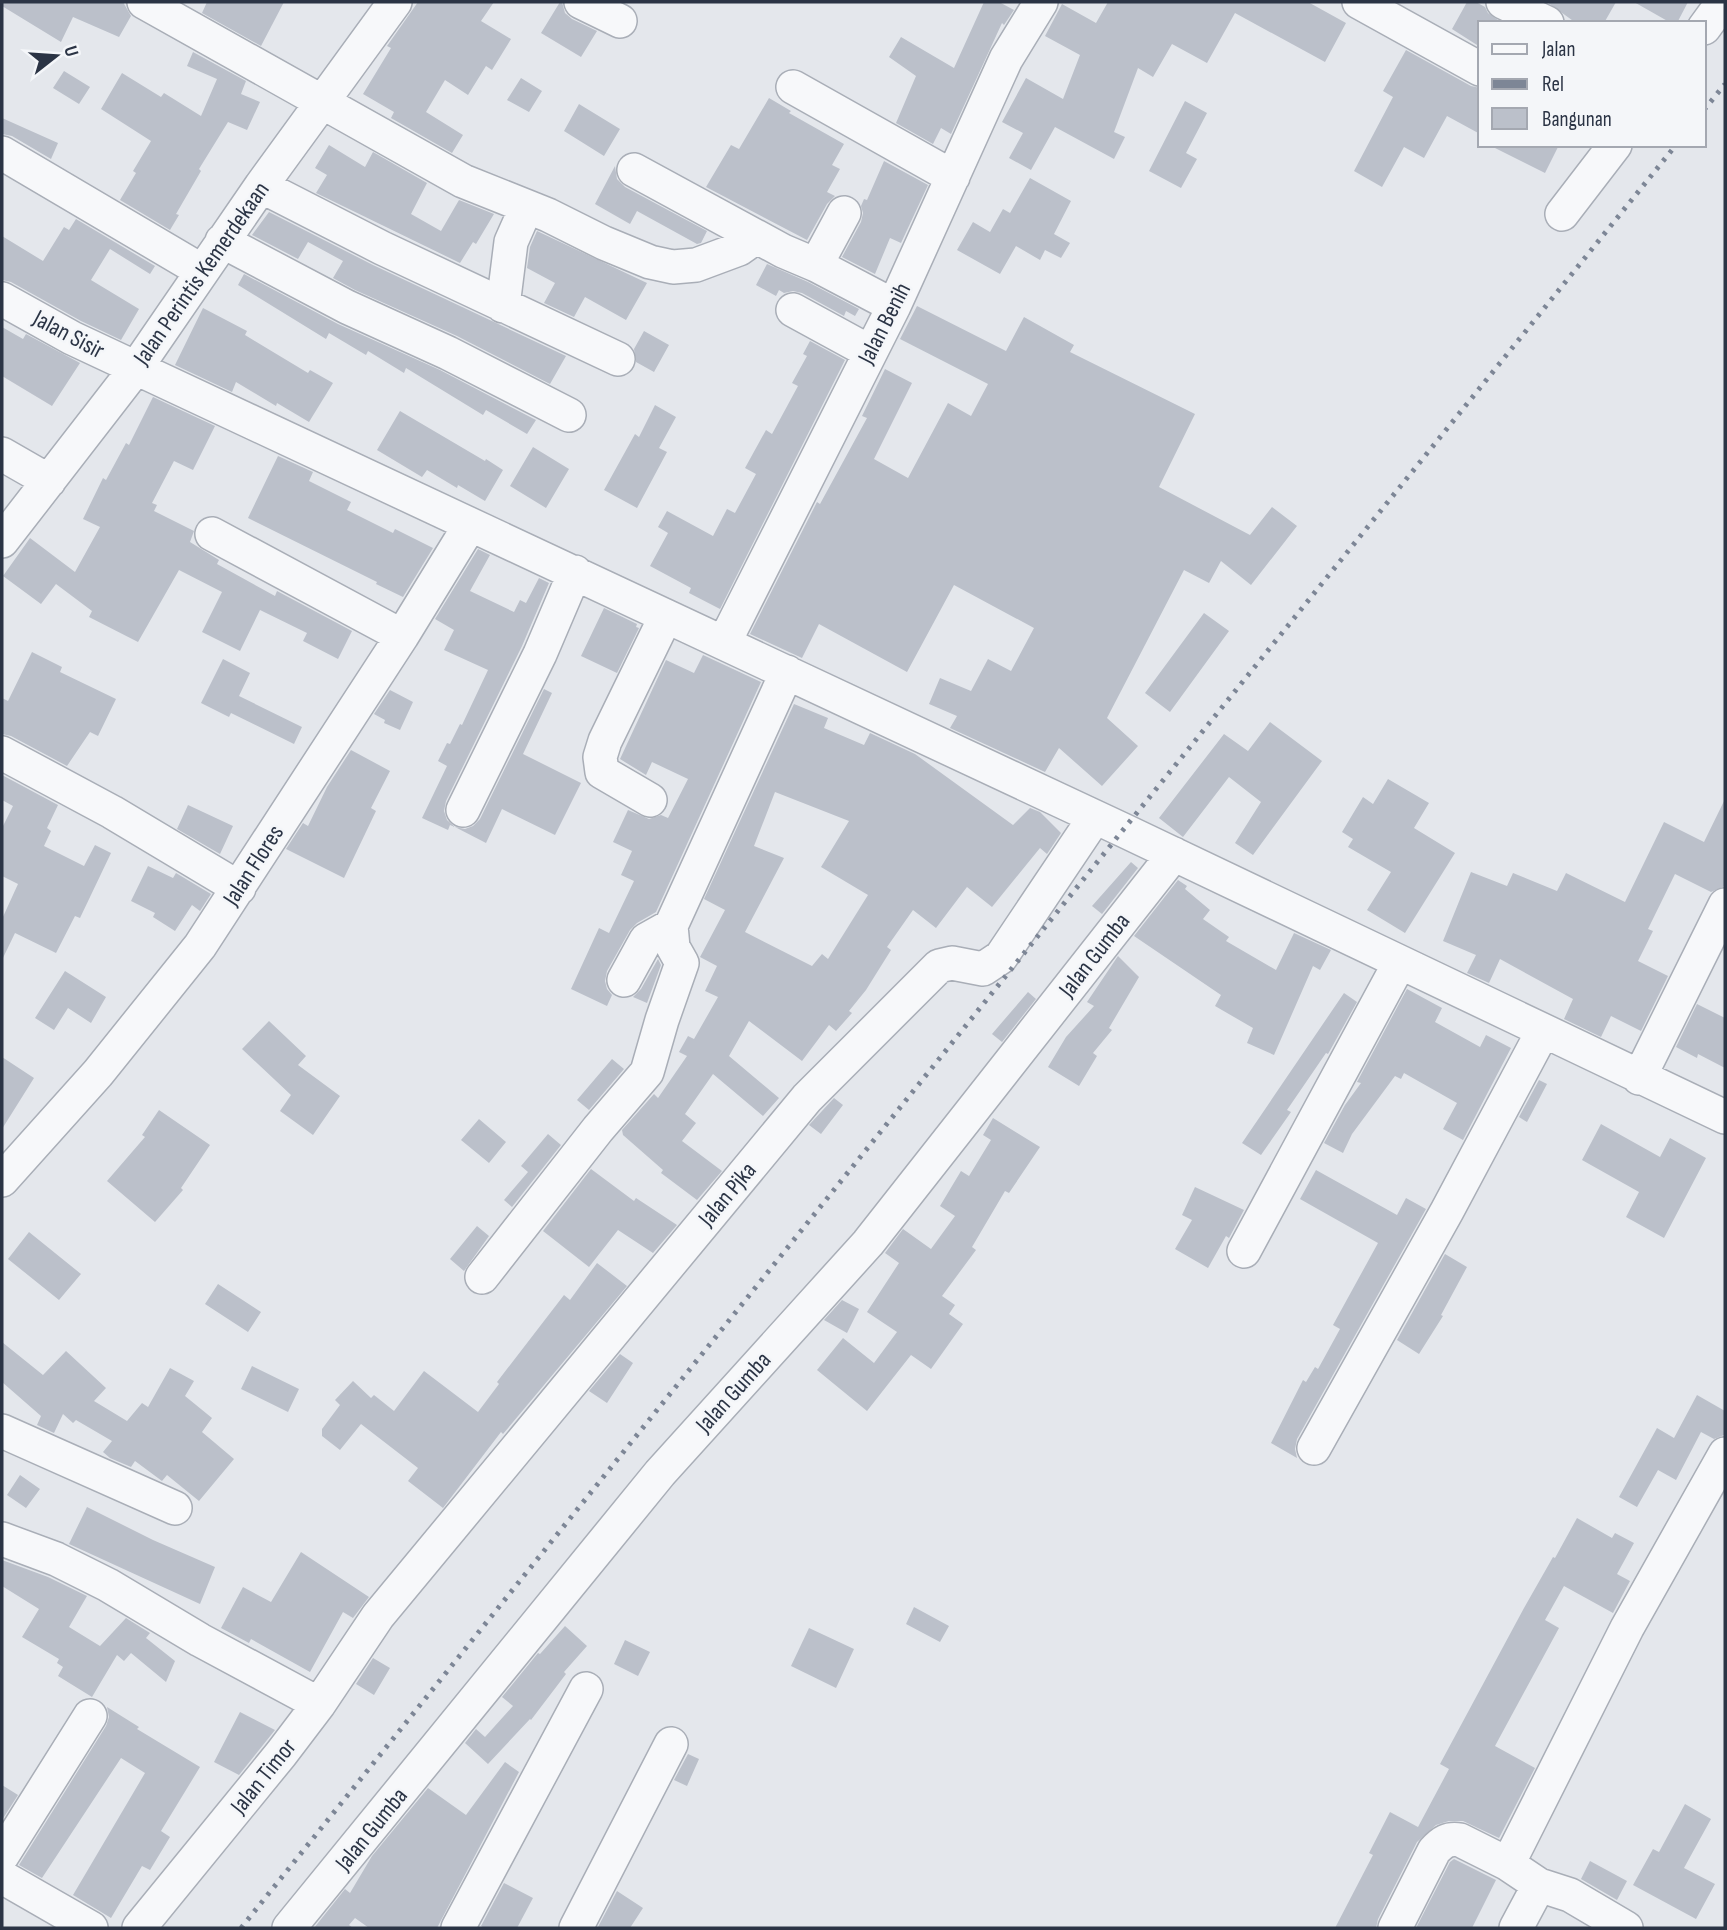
<svg xmlns="http://www.w3.org/2000/svg" width="1727" height="1930" font-family="'Sofia Sans Condensed',sans-serif">
  <style>
    .building { fill: #bbc0ca; fill-rule: evenodd }
    .lines { fill: none; stroke-linecap: round; stroke-linejoin: round }
    .minor-casing { stroke: #a9aeb7; stroke-width: 36 }
    .minor { stroke: #f7f8fa; stroke-width: 33 }
    .rail { stroke: #7d8696; stroke-width: 5; stroke-dasharray: 3.5 7; stroke-linecap: butt }
    .labels { text-anchor: middle; stroke-width: 5; stroke-linejoin: round; paint-order: stroke }
    .street-label { font-size: 24px; fill: #2b3445; stroke: #f4f6f9 }
  </style>
  <rect width="100%" height="100%" fill="#e4e7ec"/>
  <path class="building" d="M2,2H123L131,16L119,37L73,17L61,42L2,6Z
    M207,2H284L261,46L202,13Z
    M418,2H494L481,21L511,39L492,70L486,66L468,95L445,80L426,112L463,135L452,153L391,118L394,112L363,94L391,48L387,46Z
    M560,2H562L565,13L572,19L597,31L581,57L541,33Z
    M984,2H999L1014,10L1004,25L1002,23L951,134L941,128L933,144L896,123L916,76L889,57L901,37L954,68Z
    M1108,2H1308L1346,23L1325,62L1235,13L1207,63L1172,44L1153,77L1138,68L1114,132L1125,137L1114,159L1055,127L1031,170L1009,158L1023,133L1002,122L1026,78L1063,99L1080,55L1045,36L1062,4L1096,23Z
    M1467,2H1476L1485,7L1488,13L1502,23H1480V39L1477,45L1452,29Z
    M1547,2H1616L1604,23H1576Z
    M1634,2H1688L1677,23H1671Z
    M1406,50L1471,86L1480,88V134L1447,116L1424,158L1404,147L1382,187L1354,171L1393,97L1383,91Z
    M193,52L246,81L241,94L260,102L247,130L228,122L199,169L201,171L176,214L179,215L170,230L120,200L136,173L133,171L151,141L101,109L122,73L161,97L164,93L201,116L217,79L187,66Z
    M64,71L90,87L79,104L53,88Z
    M521,78L542,91L529,112L507,100Z
    M769,98L791,111L789,113L844,144L832,165L840,169L827,192L835,196L827,204L807,240L706,187L731,145L739,149Z
    M1185,101L1207,113L1186,153L1197,159L1181,188L1149,171Z
    M579,104L620,129L604,156L564,131Z
    M2,118L58,143L51,159L12,136L2,134Z
    M329,145L365,167L373,152L427,183L411,214L441,231L459,200L494,214L476,244L473,242L460,263L316,193L327,175L315,168Z
    M1489,145H1559L1545,173Z
    M884,161L928,185L901,243L890,238L875,274L842,257L861,222L863,213L861,206L864,199L867,200Z
    M615,166L617,179L625,187L707,231L701,243L697,244L637,211L630,224L595,204Z
    M1030,178L1071,201L1054,234L1070,243L1061,258L1045,250L1040,260L1016,246L1000,274L957,250L973,222L990,232L1003,209L1010,213Z
    M269,212L373,265L566,356L550,384L457,336L355,290L333,278L343,261L308,242L298,259L252,235Z
    M76,219L155,266L150,274L110,249L91,280L139,309L121,340L81,321L11,282L2,280V236L43,261L64,227L69,230Z
    M537,231L647,283L626,320L585,297L574,317L544,303L555,283L527,268L530,247Z
    M767,264L808,282L859,309L855,316L846,311L844,316L802,293L793,291L784,293L779,290L776,296L756,285Z
    M244,274L338,324L440,370L536,420L527,434L486,410L483,415L406,368L404,373L368,351L366,355L329,333L326,339L238,285Z
    M917,306L1006,351L1024,317L1074,345L1070,352L1195,414L1159,487L1250,535L1272,507L1297,526L1251,585L1221,561L1209,583L1184,570L1107,718L1138,746L1102,786L1059,748L1045,772L950,728L957,716L929,704L940,678L971,691L988,659L1011,671L1034,628L954,585L907,672L819,624L802,658L750,634L817,502L820,504L867,418L862,416L885,369L912,383L874,459L908,478L948,403L971,416L988,384L900,339Z
    M203,308L247,331L245,335L308,373L310,370L333,383L309,422L277,403L276,406L236,382L232,392L175,365Z
    M2,327L23,339L26,334L80,363L52,406L2,376Z
    M644,331L669,345L654,372L636,362L634,349Z
    M810,341L845,360L720,609L689,593L691,588L650,566L668,533L658,527L667,511L713,536L727,509L735,513L756,474L745,468L766,430L772,434L798,386L792,383L807,356L803,354Z
    M153,397L215,426L193,470L174,461L152,503L157,505L154,511L194,531L190,542L219,560L217,564L275,596L277,591L352,631L338,659L303,641L307,633L260,610L240,651L202,632L222,592L179,570L138,642L89,617L92,611L56,584L41,604L3,576L30,538L75,572L100,527L83,519L103,478L106,480L126,443L129,445Z
    M655,405L676,417L659,448L667,452L637,508L604,490L635,434L639,437Z
    M400,411L485,461L486,459L503,470L485,501L458,485L457,488L427,470L422,477L377,450Z
    M533,447L569,469L546,508L510,486Z
    M278,456L313,472L309,481L351,502L347,510L393,533L395,529L433,548L403,597L376,584L377,582L248,518Z
    M478,549L490,555L470,591L514,612L520,600L526,603L539,578L549,583L522,646L446,801L444,811L447,820L455,827L450,825L448,830L422,818L447,766L438,761L447,743L450,744L460,724L462,725L488,670L444,650L454,630L435,619Z
    M604,608L637,624L636,627L639,628L617,673L581,656Z
    M1204,613L1229,631L1170,712L1145,693Z
    M32,652L62,667L60,672L116,699L98,736L90,732L67,766L11,736L2,734V698L8,701Z
    M703,655L761,682L656,912L637,923L630,930L607,971L605,981L607,989L612,995L607,1006L571,989L599,928L609,933L634,881L621,875L632,851L613,842L628,810L649,819L661,815L668,818L688,779L652,762L646,775L620,759L666,660L694,673Z
    M223,659L250,673L239,696L302,727L294,744L231,713L229,717L201,703Z
    M544,689L552,693L523,754L581,783L555,835L502,809L486,843L455,827L465,829L473,826L480,819Z
    M390,690L413,702L400,730L384,723L385,720L374,714Z
    M794,704L828,718L824,728L864,745L870,733L915,754L1013,825L1030,808L1040,812L1061,833L1047,854L1040,848L992,907L967,887L936,928L913,910L887,947L891,950L866,990L849,1011L852,1013L836,1031L829,1025L802,1061L749,1021L729,1056L779,1098L763,1116L713,1074L685,1114L696,1123L682,1141L722,1171L697,1200L661,1173L663,1170L623,1135L622,1130L654,1094L658,1098L687,1056L679,1052L688,1036L694,1039L718,997L705,991L717,966L700,957L725,910L704,899ZM775,792L849,821L821,867L868,895L828,959L822,954L812,966L745,932L784,858L754,846Z
    M1270,722L1322,761L1253,855L1235,843L1261,802L1229,777L1183,837L1159,818L1224,734L1248,751Z
    M351,750L390,771L371,808L376,811L344,878L286,849L303,823L308,826L327,787Z
    M2,775L58,805L47,828L51,831L44,846L84,866L95,845L111,853L80,918L75,916L56,953L15,933L2,960V919L18,884L2,876V828L13,806L2,800Z
    M1388,779L1429,803L1414,828L1455,853L1405,933L1367,910L1391,872L1348,847L1353,839L1342,832L1363,797L1373,804Z
    M1725,799V886L1711,892L1675,874L1648,929L1653,931L1638,961L1668,976L1641,1031L1611,1016L1601,1037L1564,1019L1573,999L1500,959L1489,983L1467,973L1476,955L1443,941L1471,872L1507,886L1513,873L1557,891L1566,873L1625,902L1664,822L1704,842Z
    M188,805L233,826L220,854L177,829Z
    M1131,862L1138,868L1102,914L1092,906Z
    M148,866L173,878L176,873L211,894L200,911L192,905L175,931L153,917L155,913L131,901Z
    M1178,880L1187,886L1185,889L1210,910L1203,919L1229,937L1226,941L1276,970L1294,933L1331,950L1320,970L1313,966L1274,1055L1247,1043L1253,1028L1215,1006L1221,995L1134,936Z
    M1118,956L1139,977L1109,1028L1112,1030L1093,1053L1097,1056L1079,1086L1048,1067L1066,1037L1094,1006L1087,1002Z
    M658,959L661,965L647,1003L633,997L641,989Z
    M65,971L106,997L91,1023L68,1008L54,1030L35,1018Z
    M1407,989L1442,1008L1435,1022L1480,1047L1486,1035L1511,1048L1463,1140L1443,1129L1457,1103L1404,1073L1401,1079L1395,1076L1352,1134L1343,1153L1324,1143L1345,1105L1361,1083L1357,1082Z
    M1028,992L1036,999L1002,1042L992,1034Z
    M1344,993L1357,1002L1328,1054L1326,1053L1287,1110L1291,1112L1261,1155L1242,1143Z
    M1697,1004L1725,1018V1068L1698,1054L1697,1058L1676,1047Z
    M269,1021L306,1056L298,1065L340,1096L313,1135L280,1111L291,1095L242,1049Z
    M2,1057L34,1078L2,1129Z
    M612,1059L624,1069L589,1110L577,1100Z
    M1539,1080L1547,1084L1527,1122L1519,1117Z
    M834,1098L843,1105L821,1134L809,1125Z
    M159,1110L210,1145L181,1188L183,1190L155,1222L107,1181L145,1137L142,1135Z
    M993,1118L1040,1147L1009,1193L1005,1191L972,1247L976,1250L942,1296L955,1305L949,1314L963,1324L931,1369L911,1355L867,1411L817,1370L843,1338L874,1363L897,1332L867,1312L899,1263L885,1253L903,1229L931,1249L955,1216L940,1206L961,1171L969,1176L991,1140L983,1135Z
    M479,1119L506,1142L489,1163L461,1140Z
    M1601,1124L1660,1157L1670,1138L1706,1158L1664,1238L1626,1217L1639,1192L1582,1160Z
    M548,1134L561,1145L512,1207L504,1200L528,1172L521,1166Z
    M591,1169L634,1201L636,1198L677,1225L653,1253L618,1230L589,1267L543,1231Z
    M1316,1170L1397,1215L1406,1198L1426,1209L1297,1439L1295,1449L1297,1458L1271,1443L1303,1380L1306,1382L1315,1367L1318,1369L1340,1329L1333,1325L1378,1243L1300,1199Z
    M1195,1187L1244,1210L1229,1238L1226,1236L1208,1268L1175,1249L1192,1220L1182,1215Z
    M477,1226L489,1236L464,1271L450,1259Z
    M29,1232L81,1274L59,1300L8,1259Z
    M1445,1254L1467,1267L1441,1315L1443,1316L1419,1354L1397,1340Z
    M597,1263L627,1286L503,1434L501,1432L443,1508L408,1481L418,1468L361,1424L340,1450L322,1436V1429L340,1405L335,1400L353,1381L371,1398L374,1395L394,1411L424,1371L478,1412L499,1384L497,1382L564,1295L570,1300Z
    M218,1284L261,1312L248,1332L205,1304Z
    M842,1300L859,1309L847,1333L824,1320Z
    M2,1342L43,1375L66,1351L106,1388L94,1401L127,1421L142,1403L148,1407L170,1368L194,1381L185,1396L212,1418L202,1432L234,1459L199,1501L167,1475L162,1481L135,1461L131,1467L110,1458L103,1452L112,1441L76,1420L73,1423L63,1414L54,1433L37,1425L41,1416L2,1382Z
    M620,1354L633,1363L607,1403L589,1391Z
    M252,1366L299,1389L288,1412L241,1389Z
    M1697,1395L1725,1411L1724,1435L1714,1439L1701,1432L1676,1480L1658,1470L1637,1507L1619,1497L1657,1428L1674,1438Z
    M20,1475L40,1489L26,1508L7,1495Z
    M87,1507L153,1540L215,1567L200,1604L69,1544Z
    M1577,1518L1612,1538L1615,1533L1634,1543L1617,1574L1630,1581L1613,1613L1564,1586L1545,1620L1559,1628L1495,1746L1535,1768L1499,1838L1463,1821H1449L1436,1825L1417,1842L1378,1919L1376,1928H1335L1373,1855L1369,1853L1390,1812L1418,1827L1449,1769L1440,1764L1524,1608L1553,1557L1555,1558Z
    M301,1552L369,1597L353,1618L343,1612L310,1672L251,1639L249,1643L221,1628L243,1587L271,1602Z
    M2,1560L48,1577L87,1596L69,1627L100,1646L126,1618L150,1633L146,1638L175,1661L166,1682L131,1653L124,1661L117,1655L92,1697L58,1676L63,1667L57,1663L59,1659L22,1637L39,1609L2,1586Z
    M914,1607L949,1626L940,1642L906,1624Z
    M565,1626L587,1646L564,1672L566,1674L531,1720L530,1719L488,1764L465,1743L476,1729L485,1737L513,1706L502,1697L538,1653L540,1654Z
    M809,1628L854,1649L836,1688L791,1666Z
    M625,1640L650,1652L638,1676L614,1664Z
    M373,1658L390,1668L374,1695L356,1684Z
    M107,1707L139,1727L137,1729L200,1767L161,1831L170,1837L150,1870L142,1866L111,1918L73,1895L145,1773L121,1758L42,1878L19,1865L106,1726L109,1717Z
    M240,1712L275,1730L239,1775L214,1762Z
    M688,1754L699,1759L687,1786L674,1780Z
    M505,1762L519,1772L437,1928H369L355,1918L349,1925L353,1928H314L345,1889L350,1893L372,1856L428,1788L466,1815Z
    M2,1785L18,1795L2,1820Z
    M1685,1804L1711,1819L1684,1868L1715,1884L1696,1919L1633,1885L1653,1849L1659,1852Z
    M1454,1859L1496,1880L1472,1928H1416L1450,1862Z
    M1590,1861L1627,1881L1617,1900L1581,1879Z
    M504,1883L533,1898L517,1928H484L481,1926Z
    M617,1891L643,1908L630,1928H601L598,1927Z"/>
  <g class="lines">
    <g class="minor-casing">
      <path id="minor" d="M144,2L463,181L548,215L604,243L650,262L673,267L696,265L739,249L756,237
        M581,2L620,21
        M1359,2L1480,69
        M1503,2L1547,23
        M1704,28L1723,2
        M793,87L953,177
        M2,153L202,271
        M634,170L783,251L816,265L894,306
        M261,186L382,248L618,359
        M1562,214L1615,145
        M222,241L347,307L448,353L569,415
        M816,265L844,213
        M2,299L72,338L136,368L1123,830L1725,1117
        M503,306L511,242L526,208
        M793,310L870,352
        M2,454L49,481
        M212,534L402,636
        M2,541L136,368L261,186L395,2
        M724,643L894,306L1006,59L1041,2
        M2,753L112,812L239,888
        M650,800L602,772L600,757L605,741L666,616
        M463,810L540,654L575,572
        M624,980L646,940L671,926
        M1639,1078L1725,905
        M2,1180L98,1073L200,946L402,636L470,525
        M1244,1251L1400,962
        M482,1277L598,1129L647,1072L662,1020L682,963L673,947L671,926L787,672
        M2,1431L175,1508
        M1314,1448L1447,1211L1543,1031
        M2,1539L56,1559L108,1585L200,1640L319,1704
        M2,1856L90,1716
        M1508,1864L1627,1628L1725,1454
        M2,1877L91,1928
        M139,1928L281,1754L319,1704L378,1616L807,1098L939,966L952,963L983,969L1001,957L1095,817
        M289,1928L660,1473L868,1243L1174,854
        M458,1928L586,1689
        M576,1928L671,1744
        M1395,1928L1434,1851C1442,1842 1448,1838 1460,1840L1508,1864L1539,1885L1570,1895L1626,1928
        M1516,1928L1539,1885"/>
    </g>
    <use href="#minor" class="minor"/>
    <path class="rail" d="M1704,110L1725,84
      M241,1928L1123,830L1676,145"/>
  </g>
  <g class="labels">
    <g class="street-label">
      <text transform="translate(201 273) rotate(-55)" y="8">Jalan Perintis Kemerdekaan</text>
      <text transform="translate(884 323) rotate(-63)" y="8">Jalan Benih</text>
      <text transform="translate(69 334) rotate(28)" y="8">Jalan Sisir</text>
      <text transform="translate(253 865) rotate(-57)" y="8">Jalan Flores</text>
      <text transform="translate(1094 955) rotate(-52)" y="8">Jalan Gumba</text>
      <text transform="translate(727 1194) rotate(-50)" y="8">Jalan Pjka</text>
      <text transform="translate(733 1392) rotate(-48)" y="8">Jalan Gumba</text>
      <text transform="translate(263 1776) rotate(-51)" y="8">Jalan Timor</text>
      <text transform="translate(371 1829) rotate(-51)" y="8">Jalan Gumba</text>
    </g>
  </g>
  <rect width="1727" height="1930" fill="none" stroke="#2b3445" stroke-width="7"/>
  <rect x="1478" y="21" width="228" height="126" fill="#f4f6f9" stroke="#a4a8b1" stroke-width="2"/>
  <rect x="1492" y="44" width="35" height="10" fill="#f7f8fa" stroke="#a4a8b1" stroke-width="2"/>
  <text x="1542" y="56" font-size="21" fill="#2b3445">Jalan</text>
  <rect x="1492" y="79" width="35" height="10" fill="#7d8696" stroke="#a4a8b1" stroke-width="2"/>
  <text x="1542" y="91" font-size="21" fill="#2b3445">Rel</text>
  <rect x="1492" y="108" width="35" height="21" fill="#bbc0ca" stroke="#a4a8b1" stroke-width="2"/>
  <text x="1542" y="126" font-size="21" fill="#2b3445">Bangunan</text>
  <g transform="translate(56 56) rotate(73)" stroke="#f4f6f9" stroke-width="5" paint-order="stroke">
  <path d="M0-5L12 26L0 18L-12 26Z" fill="#2b3445"/>
  <text y="-10" font-size="19" font-weight="bold" text-anchor="middle" fill="#2b3445">U</text>
  </g>
</svg>
